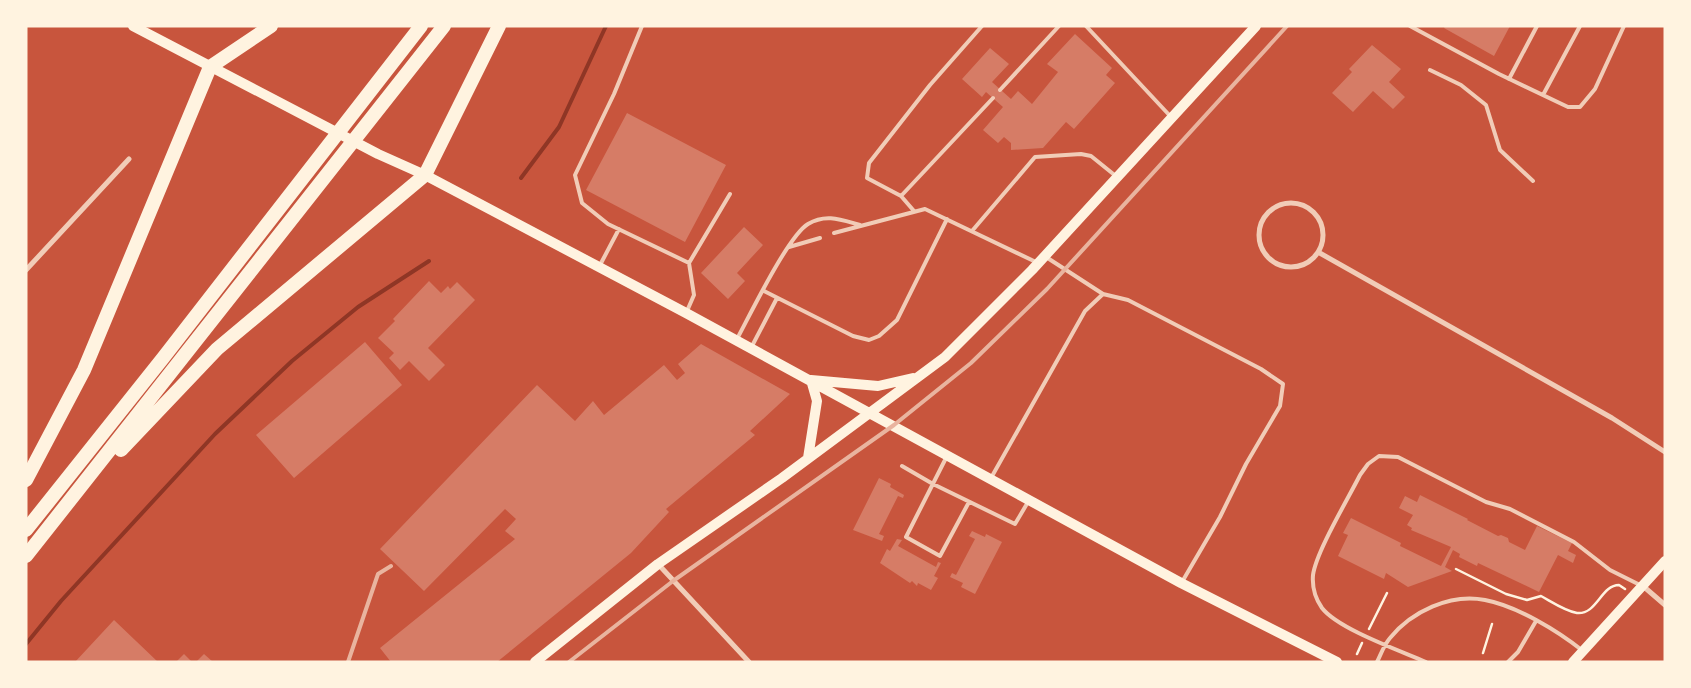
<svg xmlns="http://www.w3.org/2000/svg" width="1691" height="688" font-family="'Source Serif 4',serif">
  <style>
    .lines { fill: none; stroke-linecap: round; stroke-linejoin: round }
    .stream { stroke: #8f3625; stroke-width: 4 }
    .building { fill: #d67c66 }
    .path { stroke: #fff3e0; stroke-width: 2.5 }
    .service { stroke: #f1ccb7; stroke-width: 4 }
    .minor { stroke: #f1ccb7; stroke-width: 5 }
    .secondary { stroke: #fff3e0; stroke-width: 10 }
    .motorway { stroke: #fff3e0; stroke-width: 14 }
    .rail { stroke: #e9b49f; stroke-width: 4 }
  </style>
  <rect width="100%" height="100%" fill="#c8553d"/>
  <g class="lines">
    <path class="stream" d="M521,178L559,127L606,26
      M26,644L61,601L215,434L292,361L358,307L429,261"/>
  </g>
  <path class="building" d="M1445,26H1510L1494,56L1444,28Z
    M1075,34L1112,68L1106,75L1115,83L1074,129L1066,122L1043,148L1011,150V143L1004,137L998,143L983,130L1003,107L986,92L982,97L962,79L990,48L1009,64L992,82L1011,99L1018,91L1032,104L1058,72L1047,64Z
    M1372,45L1401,69L1389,82L1405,97L1393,109L1373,91L1353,112L1332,93L1352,72L1349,69Z
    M627,113L726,165L685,242L586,190Z
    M744,227L763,245L737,273L745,281L728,299L701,273Z
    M429,281L441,293L448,286L450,289L457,282L475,300L428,348L445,365L429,381L409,361L400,370L389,358L394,353L378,338L395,321L393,319Z
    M365,342L402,385L294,478L256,435Z
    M701,344L790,394L750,431L755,435L666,509L669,512L631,553L497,662H391L380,648L515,539L505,531L516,519L505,509L424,591L380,549L537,385L575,421L593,401L604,415L664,365L677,380L685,373L678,364Z
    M879,478L891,484L890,487L904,495L903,498L898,496L879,534L884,536L882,541L853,530Z
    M1420,495L1468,519L1467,520L1498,536L1501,535L1508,538L1509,542L1525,550L1537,526L1572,543L1568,551L1576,555L1573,563L1558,555L1539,592L1478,563L1477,566L1459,557L1460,554L1453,550L1445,567L1452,571L1408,587L1386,573L1384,579L1338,556L1348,535L1343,533L1351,518L1401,543L1400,546L1441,566L1451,547L1411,530L1412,528L1407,525L1413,515L1399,508L1405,496L1417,502Z
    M972,531L985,537L986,534L1002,542L975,594L961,587L963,583L950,577L952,573L956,575L975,539L969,536Z
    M897,539L902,540L898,546L936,567L938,562L941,563L934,576L938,578L931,590L918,583L917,586L912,581L910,583L880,563L887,549L890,551Z
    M114,620L158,662H75Z
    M184,654L192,662H176Z
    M204,654L213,662H196Z"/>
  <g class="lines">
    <path class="path" d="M1456,569L1506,594L1527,600L1541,596C1552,602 1565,611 1577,613C1597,615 1601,585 1619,585L1625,589
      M1369,629L1387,593
      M1483,653L1492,624
      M1357,654L1362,643"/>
    <path class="service" d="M642,26L614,94L575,175L582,203L608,224L689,263L730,194
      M1086,26L1172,118
      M1410,26L1499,74L1568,107H1580L1595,89L1624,26
      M1430,70L1461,85L1486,105L1500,150L1533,181
      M1509,79L1537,26
      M1000,90L1059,26
      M1543,95L1580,26
      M901,196L867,178L869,163L930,85L982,26
      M914,211L901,196L993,98
      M972,231L1035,157L1081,154L1091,156L1117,177
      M834,233L925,209L1038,263
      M789,247L820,238
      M1046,257L1103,294
      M599,267L619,229
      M764,291L853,336L869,340L879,336L897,320L947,219
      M687,311L694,295L689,263
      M737,339C750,315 788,236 808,224C826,213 842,220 860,225
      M751,348L777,298
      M947,456L906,537L940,556L969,502
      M902,466L933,484L1015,524L1028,502
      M991,478L1085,311L1103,294L1128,300L1261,369L1283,384L1280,406L1246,464L1220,517L1182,582
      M1377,662C1381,654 1384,645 1390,638C1411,612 1450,593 1485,600C1517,606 1558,631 1583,651
      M1426,662C1401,651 1338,629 1322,608C1315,598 1312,587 1313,575C1316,552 1348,499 1360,475L1368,464L1379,456L1398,457L1486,502L1510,509L1574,542L1610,570L1642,586
      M1508,662L1518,652L1536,621"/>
    <path class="minor" d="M1259 235a32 32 0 1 1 64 0a32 32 0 1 1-64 0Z
      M1318,252L1612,418L1665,452
      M26,270L129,159
      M658,564L749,662
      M1643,586L1665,605"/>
    <path class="secondary" d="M133,26L378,154L425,175L686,313L1181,583L1337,662
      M808,458L817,401L811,380L878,386L913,378
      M535,662L658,564L782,478L945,357L1032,270L1256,26
      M1573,662L1665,561"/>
    <path class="motorway" d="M121,450L217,349L425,175L499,26
      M26,480L84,370L210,67L271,26
      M26,530L163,358L421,26
      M26,556L444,26"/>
    <path class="rail" d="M348,662L378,574L391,566
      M569,662L673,581L894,425L971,363L1047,289L1287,26"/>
  </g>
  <rect width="1691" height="688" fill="none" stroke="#fff3e0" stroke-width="55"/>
</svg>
